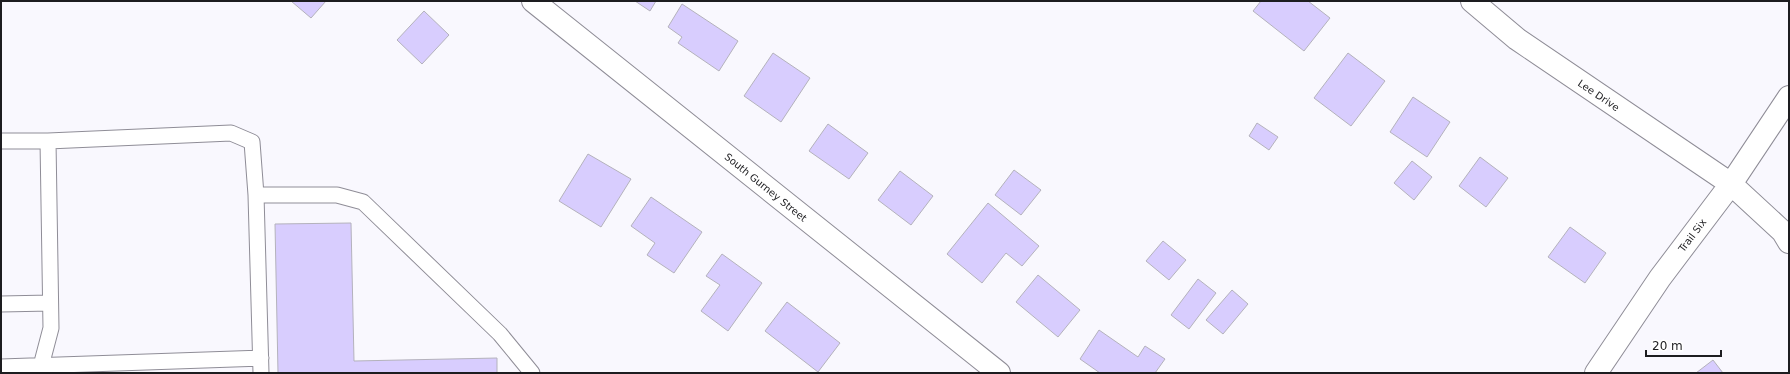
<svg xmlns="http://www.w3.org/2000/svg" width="1790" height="374" font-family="'DejaVu Sans',sans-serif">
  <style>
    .building { fill: #d8cdfe; stroke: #b4b2bc }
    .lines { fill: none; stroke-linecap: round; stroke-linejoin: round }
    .service-casing { stroke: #8f8d97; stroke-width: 17 }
    .minor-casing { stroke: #8f8d97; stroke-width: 24 }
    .service { stroke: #fff; stroke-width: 15 }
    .minor { stroke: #fff; stroke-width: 22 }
    .labels { text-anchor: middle; stroke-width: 3; stroke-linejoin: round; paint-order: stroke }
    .street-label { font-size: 10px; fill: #1d1d20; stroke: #fff }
  </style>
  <rect width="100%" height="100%" fill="#f9f8fe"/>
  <path class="building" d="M291,1H326L311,18Z
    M635,1H656L650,11Z
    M1261,1H1308L1330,18L1304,51L1253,11Z
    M682,4L738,41L719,71L678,43L682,37L668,27Z
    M424,11L449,35L422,64L397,40Z
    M773,53L810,78L781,122L744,96Z
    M1348,53L1385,81L1351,126L1314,98Z
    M1413,97L1450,122L1427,157L1390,132Z
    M1257,123L1278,137L1269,150L1249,136Z
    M828,124L868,153L849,179L809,151Z
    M588,154L631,179L601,227L559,201Z
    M1480,157L1508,178L1486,207L1459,186Z
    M1412,161L1432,177L1414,200L1394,183Z
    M1014,170L1041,190L1021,215L995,195Z
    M900,171L933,196L911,225L878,200Z
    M651,197L702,232L674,273L647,255L655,243L631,226Z
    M988,203L1039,246L1022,266L1006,253L982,283L947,254Z
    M351,223L354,361L497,358V373H278L275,224Z
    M1570,227L1606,253L1585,283L1548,257Z
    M1163,241L1186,260L1169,280L1146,261Z
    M722,254L762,283L728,331L701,311L720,285L706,276Z
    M1038,275L1080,310L1058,337L1016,302Z
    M1198,279L1216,293L1189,329L1171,315Z
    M1232,290L1248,304L1223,334L1206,320Z
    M787,302L840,343L818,372L765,331Z
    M1099,330L1138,357L1145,346L1165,359L1155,373H1100L1080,359Z
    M1713,360L1723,373H1696Z"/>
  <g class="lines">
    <g class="service-casing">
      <path id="service" d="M1,141H48L51,328L41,366V373
        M48,141L231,133L252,142L256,195
        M1,304L50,303
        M1,367L261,358
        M261,373L256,195H337L363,202L500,334L532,373"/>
    </g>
    <g class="minor-casing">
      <path id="minor" d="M533,1L999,373
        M1472,1L1517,39L1731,184L1783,232L1789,242
        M1596,373L1660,278L1731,184L1789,97"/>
    </g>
    <use href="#service" class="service"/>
    <use href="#minor" class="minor"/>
  </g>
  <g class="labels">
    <g class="street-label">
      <text transform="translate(1599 95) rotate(34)" y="4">Lee Drive</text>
      <text transform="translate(766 187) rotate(39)" y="4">South Gurney Street</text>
      <text transform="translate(1692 235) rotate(-53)" y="4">Trail Six</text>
    </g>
  </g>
  <rect width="1790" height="374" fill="none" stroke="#1d1d20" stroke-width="4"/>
  <path d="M1646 350v6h75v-6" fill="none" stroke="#1d1d20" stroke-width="2"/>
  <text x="1652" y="350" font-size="12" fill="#1d1d20" stroke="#ffffff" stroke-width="3" paint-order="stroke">20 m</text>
</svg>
